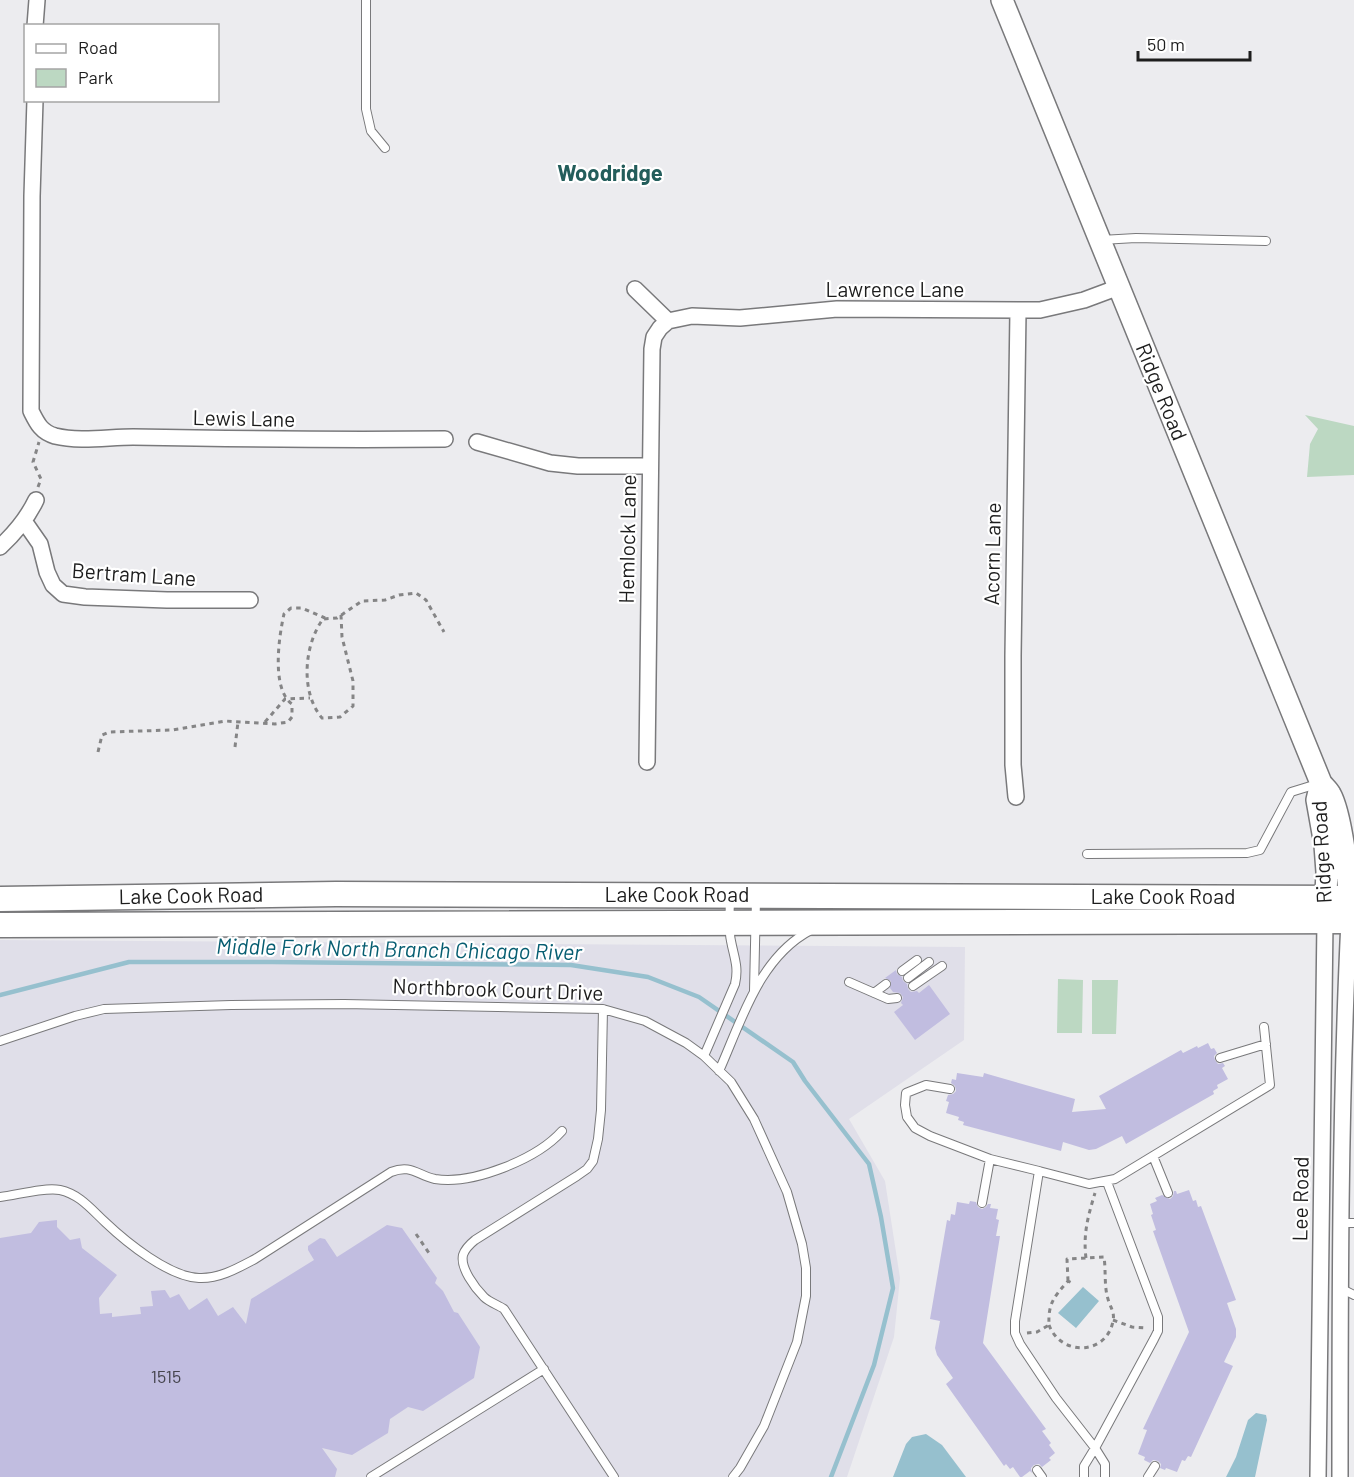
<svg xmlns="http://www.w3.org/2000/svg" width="1354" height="1477" font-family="Barlow,sans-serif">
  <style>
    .built { fill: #e0dfe9 }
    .green { fill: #bcd8c2 }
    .water { fill: #96c0ce }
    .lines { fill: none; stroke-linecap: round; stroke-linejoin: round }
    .stream { stroke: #96c0ce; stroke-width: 4.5 }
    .building { fill: #c1bde0 }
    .lane-casing { stroke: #79797b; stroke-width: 10 }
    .street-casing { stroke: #79797b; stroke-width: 18 }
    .secondary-casing { stroke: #79797b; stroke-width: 24 }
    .primary-casing { stroke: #79797b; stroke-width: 27 }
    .path { stroke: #858586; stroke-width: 3; stroke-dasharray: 4.5 4.5; stroke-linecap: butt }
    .lane { stroke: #fff; stroke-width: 8 }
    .street { stroke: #fff; stroke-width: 15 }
    .secondary { stroke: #fff; stroke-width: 21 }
    .primary { stroke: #fff; stroke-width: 24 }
    .labels { text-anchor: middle; stroke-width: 4.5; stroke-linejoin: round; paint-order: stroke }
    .number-label { font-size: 18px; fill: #46454e }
    .street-label { font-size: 21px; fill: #1d1d1d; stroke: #fff }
    .neighbourhood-label { font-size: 22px; font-weight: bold; fill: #235d5b; stroke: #fff }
    .water-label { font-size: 22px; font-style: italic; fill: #065d71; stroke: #fff }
  </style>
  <rect width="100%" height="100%" fill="#ececef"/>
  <path class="built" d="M0,940L965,947L964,1040L849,1119L885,1181L900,1278L894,1337L847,1477H0Z"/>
  <path class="green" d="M1305,415L1354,426V475L1307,477L1310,444L1318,429Z
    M1058,979L1083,980L1082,1033H1057Z
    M1092,980H1118L1116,1034H1092Z"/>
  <path class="water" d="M1083,1287L1099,1301L1076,1328L1058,1313Z
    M1256,1413L1266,1415L1267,1420L1255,1477H1226L1236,1457L1248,1420Z
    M926,1434L942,1445L966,1477H893L906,1444L912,1437Z"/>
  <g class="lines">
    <path class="stream" d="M0,995L129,962H272L571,965L648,977L699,997L793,1062L805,1081L869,1164L881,1217L893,1288L874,1365L831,1477"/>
  </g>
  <path class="building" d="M896,970L897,974L902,977L903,981L907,984L908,989L911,992L917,991L919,993L929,985L950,1014L915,1040L894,1012L903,1005L901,1003L903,997L900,993L893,992L890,988L891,981L885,978Z
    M1208,1043L1211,1049L1214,1048L1217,1053L1214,1056L1215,1060L1218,1064L1223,1063L1225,1066L1222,1068L1228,1079L1217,1085L1218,1088L1213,1091L1214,1094L1126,1144L1122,1136L1096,1149L1089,1150L1063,1142L1061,1151L963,1125L964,1122L958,1120L959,1117L946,1113L949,1102L946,1101L948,1095L953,1094L956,1091L955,1086L951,1083L952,1079L956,1080L957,1073L983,1077L984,1073L1075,1099L1072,1112L1106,1109L1099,1096L1181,1050L1183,1053L1197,1046L1198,1048Z
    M1189,1190L1193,1201L1196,1200L1198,1207L1201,1206L1236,1300L1227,1303L1236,1329V1337L1224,1362L1233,1366L1191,1457L1188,1456L1185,1461L1182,1460L1177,1472L1166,1468L1165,1470L1160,1468L1161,1464L1158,1461L1153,1460L1150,1463L1144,1460L1145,1457L1138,1454L1147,1430L1143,1429L1189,1332L1153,1231L1156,1230L1151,1215L1153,1214L1150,1204L1157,1201L1155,1198L1162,1195L1170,1199L1173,1196L1174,1191H1176L1177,1194Z
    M970,1201L976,1202L978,1207L982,1209L986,1207L988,1204H991L990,1208L998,1209L996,1219L999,1220L996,1236H1000L983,1343L1046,1429L1042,1431L1051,1443L1049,1445L1055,1453L1049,1458L1051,1460L1042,1467L1039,1464L1034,1465L1031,1468L1032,1473L1030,1471L1022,1477H1020L1013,1467L1010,1469L1006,1464L1004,1466L946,1384L953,1378L937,1355L935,1348L940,1321L930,1319L947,1220L950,1221L951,1214L955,1215L957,1202L969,1204Z
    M57,1220V1227L70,1240L80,1238L82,1248L117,1275L99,1298L100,1314L112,1313V1317L141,1314L140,1307L153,1306L151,1291L165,1290L170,1298L179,1294L189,1310L207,1298L218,1316L233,1307L246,1324L251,1299L314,1260L308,1250V1246L320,1238L325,1239L337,1257L387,1225L402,1228L437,1278L435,1283L443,1291L454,1312L458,1313L480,1347L474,1378L423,1411L408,1407L390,1419L388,1433L352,1455L322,1448L337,1469L335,1477H0V1238L31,1233L39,1222Z"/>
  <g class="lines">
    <g class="lane-casing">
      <path id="lane" d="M366,0V109L371,131L385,148
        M1101,240L1136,238L1266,241
        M1087,854L1247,853L1260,850L1291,792L1317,784
        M902,971L917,960
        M908,978L929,962
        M849,982L888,999L897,998
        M913,986L942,966
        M754,991L756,899
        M874,993L886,984
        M603,1009L601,1110L598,1139L593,1161L587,1169L577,1176L475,1240C470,1244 465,1249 463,1255C460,1268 475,1288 484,1297C489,1302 498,1305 504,1309L614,1477
        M0,1041L75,1016L104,1009L231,1005L344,1004L603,1009L645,1021L686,1043L704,1056L731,1082L754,1119L787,1192L802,1244L806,1268V1296L797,1342L764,1426L740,1468L733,1477
        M704,1056L735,984C739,967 734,957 731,941C728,928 730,911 730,897
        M1220,1058L1266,1044
        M719,1071C741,1022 759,957 811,930
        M950,1089L926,1085L906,1093L905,1105L907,1117L915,1128L930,1136L990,1159L1039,1171
        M1153,1156L1168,1193
        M1107,1182L1158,1317V1331L1154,1339L1095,1448L1056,1398L1020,1344L1015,1333V1321L1039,1171L1089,1184L1115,1179L1270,1085L1264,1027
        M0,1197C17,1195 44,1187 60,1190C79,1194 91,1209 105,1222C126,1242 169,1277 199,1278C219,1279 238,1268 255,1259L391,1172C411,1164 417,1175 435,1179C473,1185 537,1159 562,1131
        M982,1203L990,1159
        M1340,1223H1354
        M1340,1288L1354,1295
        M1037,1470L1042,1477
        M371,1477L544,1369
        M1084,1477V1466L1095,1448L1105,1464V1477
        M1148,1477L1155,1466"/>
    </g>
    <g class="street-casing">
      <path id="street" d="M35,26L37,0
        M35,100L32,196L31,411C37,423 41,432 55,436C80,442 108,437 133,437C237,439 341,440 445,439
        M635,289L668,321
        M477,442L550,463L578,466H650
        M24,521L40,544L47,572L53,585L63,594L85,597L167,600H250
        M0,547C15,533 27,519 36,500
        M647,762L652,349L654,337L660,328L668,321L692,316L740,318L837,309L1040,310L1084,300L1119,287
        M1016,797L1013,765V656L1018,311
        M1318,1477L1325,921
        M1340,1477C1340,1292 1340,1106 1349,921"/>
    </g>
    <g class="secondary-casing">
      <path id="secondary" d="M1002,0L1321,783C1324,787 1328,790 1330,794C1342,815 1350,889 1350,915
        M1321,783L1317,800L1325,845L1327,872L1325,913"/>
    </g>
    <g class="primary-casing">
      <path id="primary" d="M0,899L336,894L1354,898
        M0,925L1354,921"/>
    </g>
    <path class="path" d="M38,487L41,479L33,462L39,442
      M341,615L342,637L353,681V706L340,717L322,718C300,692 304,645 323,619L337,618L362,601L385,600L399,595L416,593L426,600L444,632
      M265,722L285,699L310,698
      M235,747L238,722
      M98,752L102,735L109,732L172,730L225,721L275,724L288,722L292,717V704C271,689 279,636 284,614L291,608H302L325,618
      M416,1234L431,1256
      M1086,1258C1083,1234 1088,1216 1095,1193
      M1113,1320L1132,1327L1147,1328
      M1049,1325C1061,1357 1107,1355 1113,1321C1115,1312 1110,1307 1108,1299C1104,1287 1106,1270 1104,1257L1067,1259L1068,1281
      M1027,1333L1037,1332L1049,1325C1048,1303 1054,1297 1068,1281L1072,1283"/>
    <use href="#lane" class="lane"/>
    <use href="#street" class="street"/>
    <use href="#secondary" class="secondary"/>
    <use href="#primary" class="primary"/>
  </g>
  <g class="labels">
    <g class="number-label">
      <text x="166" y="1383">1515</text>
    </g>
    <g class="street-label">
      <text x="895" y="297">Lawrence Lane</text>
      <text transform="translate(1161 392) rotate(68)" y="7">Ridge Road</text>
      <text transform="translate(244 419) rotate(1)" y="7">Lewis Lane</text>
      <text transform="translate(628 539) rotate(-89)" y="7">Hemlock Lane</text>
      <text transform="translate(993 554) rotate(-89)" y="7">Acorn Lane</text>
      <text transform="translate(134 575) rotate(4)" y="7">Bertram Lane</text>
      <text transform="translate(1322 852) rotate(-93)" y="7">Ridge Road</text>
      <text x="677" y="902">Lake Cook Road</text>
      <text transform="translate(191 896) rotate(-1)" y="7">Lake Cook Road</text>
      <text x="1163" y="904">Lake Cook Road</text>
      <text transform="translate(498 990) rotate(2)" y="7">Northbrook Court Drive</text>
      <text transform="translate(1301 1199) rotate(-89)" y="7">Lee Road</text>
    </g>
    <g class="neighbourhood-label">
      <text x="610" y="181">Woodridge</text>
    </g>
    <g class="water-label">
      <text transform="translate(399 949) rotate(1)" y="8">Middle Fork North Branch Chicago River</text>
    </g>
  </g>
  <rect x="24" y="24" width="195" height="78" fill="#ffffff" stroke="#a5a5a5" stroke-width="1.5"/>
  <rect x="36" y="44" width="30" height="9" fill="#ffffff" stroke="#a5a5a5" stroke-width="1.5"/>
  <text x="78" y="54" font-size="18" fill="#1d1d1d">Road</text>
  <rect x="36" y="69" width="30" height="18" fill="#bcd8c2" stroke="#a5a5a5" stroke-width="1.5"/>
  <text x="78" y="84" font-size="18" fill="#1d1d1d">Park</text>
  <path d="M1138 51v9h112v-9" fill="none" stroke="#1d1d1d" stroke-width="3"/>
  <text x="1147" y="51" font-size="18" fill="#1d1d1d" stroke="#ffffff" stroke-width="4.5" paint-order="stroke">50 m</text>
</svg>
